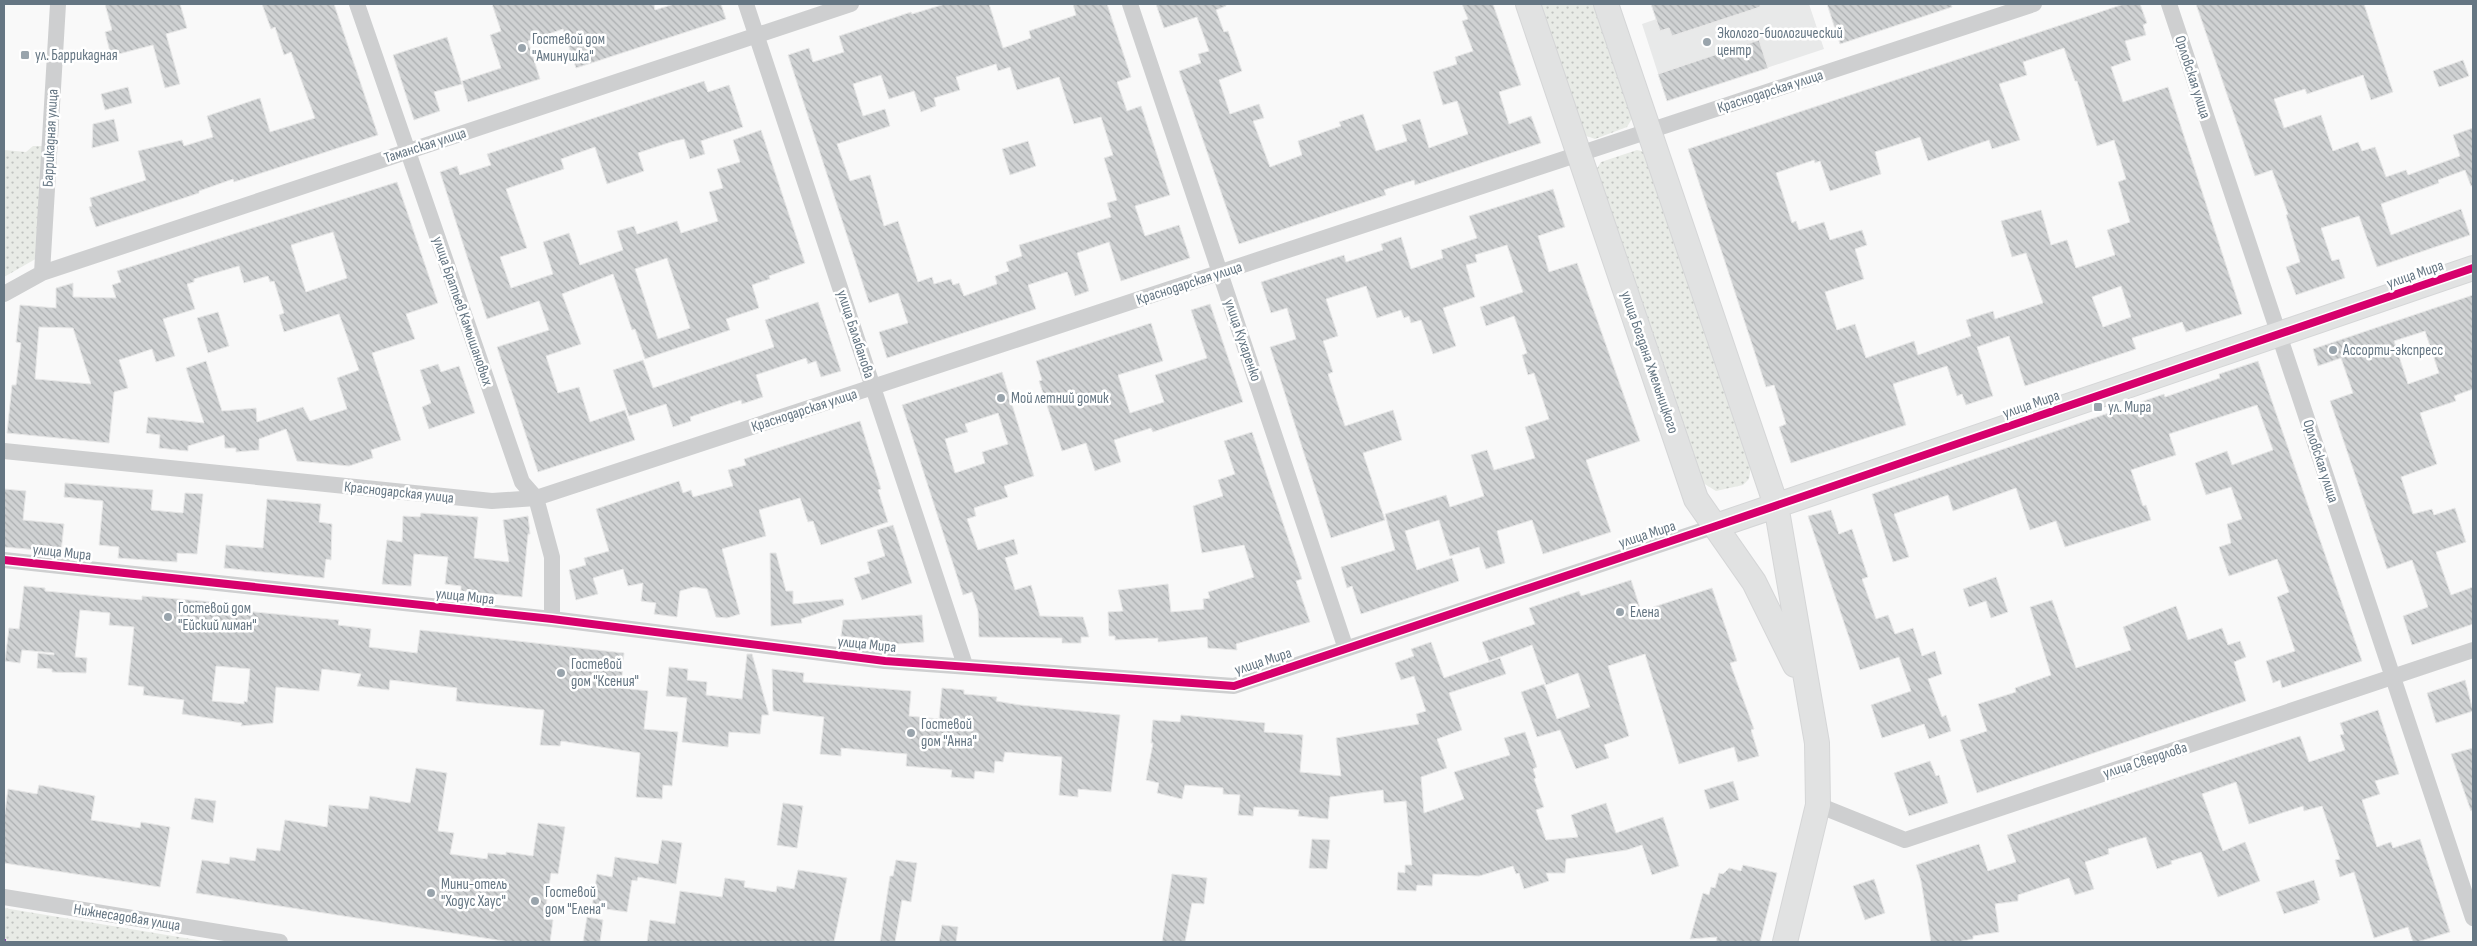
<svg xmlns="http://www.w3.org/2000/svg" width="2477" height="946" font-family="'Sofia Sans Condensed',sans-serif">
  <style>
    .built { fill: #e8e9e9 }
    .grass { fill: url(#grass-dots) }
    .building { fill: url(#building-back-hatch); stroke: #e8e8e8; fill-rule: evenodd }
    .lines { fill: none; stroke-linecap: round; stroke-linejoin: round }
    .secondary-casing { stroke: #d5d6d7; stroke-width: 26 }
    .street { stroke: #cecfd0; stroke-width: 16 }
    .secondary { stroke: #e1e2e2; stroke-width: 24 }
    .quiet { stroke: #8e44ad; stroke-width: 6; stroke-dasharray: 12 6; stroke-linecap: butt }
    .cycleway-casing { stroke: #fff; stroke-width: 11 }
    .cycleway { stroke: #d6006c; stroke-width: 8 }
    .poi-dot { fill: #99a4ac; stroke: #fff; stroke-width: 2 }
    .labels { text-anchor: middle; stroke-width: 5; stroke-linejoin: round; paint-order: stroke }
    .poi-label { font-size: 15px; fill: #657683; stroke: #fff; text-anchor: start }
    .street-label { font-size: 15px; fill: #657683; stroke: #fff }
  </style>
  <defs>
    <pattern id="grass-dots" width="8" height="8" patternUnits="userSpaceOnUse" patternTransform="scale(1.25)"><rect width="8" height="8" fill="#e8ebe6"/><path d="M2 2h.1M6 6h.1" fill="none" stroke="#c0c3c0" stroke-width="1.8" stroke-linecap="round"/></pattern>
    <pattern id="building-back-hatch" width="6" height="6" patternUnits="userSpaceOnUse" patternTransform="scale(1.25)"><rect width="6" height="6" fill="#d0d2d3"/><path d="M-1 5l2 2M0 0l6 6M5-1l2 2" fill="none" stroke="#acafb1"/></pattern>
  </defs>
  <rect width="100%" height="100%" fill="#f9f9f9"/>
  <path class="built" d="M1720,4H1809L1824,49L1667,101L1642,24L1680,11L1682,16Z"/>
  <path class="grass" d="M1539,4H1595L1633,117L1627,127L1595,139L1584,135Z
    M33,146H45L39,257L4,277V150L26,152Z
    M1637,150L1646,152L1751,466L1749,479L1743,485L1716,491L1703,483L1596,170L1601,162Z
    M4,908L209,942H4Z"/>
  <path class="building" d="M105,4H180L187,28L166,34L180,84L165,88L153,45L111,56L105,32L112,30Z
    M262,4H334L378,135L234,182L233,179L199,191V193L96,227L89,207L92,206L90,198L146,180L138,151L182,140L184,146L213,137L207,116L260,98L270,132L315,118L291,52L284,55L275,27L271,29Z
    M492,4H654L655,10L674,4H721L726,19L576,68L563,29L528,41L540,79L468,102L462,81L501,68L490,35L501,31Z
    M945,4H989L1003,48L1031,38L1029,31L1076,15L1073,4H1107L1131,77L1117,82L1127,111L1141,106L1170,195L1135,206L1145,236L1179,225L1190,258L1121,281L1109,242L1077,253L1089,291L1075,296L1067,272L1028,285L1036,309L887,358L879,332L908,323L898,293L869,303L788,55L809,48L813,62L844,52L839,36L911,12L912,14ZM996,64L998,71L1010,67L1017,90L1059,77L1074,124L1101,117L1113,155L1104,158L1117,200L1107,203L1111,217L1019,245L1022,256L1006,262L1009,271L995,276L997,284L964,296L959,283L953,285L951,279L934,284L932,277L918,282L898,221L884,226L870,175L850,181L837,144L890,126L885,109L863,116L853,84L881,75L889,99L914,91L921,112L936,106L934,98L960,90L956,77Z
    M1156,4H1226V6L1216,10L1224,32L1228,31L1242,71L1219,80L1230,114L1259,104L1264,118L1253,121L1270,167L1302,155L1298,141L1341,126L1339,122L1363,114L1376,151L1407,141L1402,125L1420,119L1429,148L1468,134L1457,101L1443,105L1433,72L1457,64L1455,57L1473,51L1462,21L1468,19L1462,4H1493L1521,85L1499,92L1509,124L1531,116L1541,143L1415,185L1414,180L1384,190L1386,195L1239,244L1179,71L1201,63L1198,54L1209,51L1197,17L1164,28Z
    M1651,4H1760V7L1672,36L1669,28L1660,31Z
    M1827,4H1951L1952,7L1840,44Z
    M2124,4H2140L2147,23L2143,25L2146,35L2125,41L2131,60L2111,67L2123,102L2168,87L2242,314L2186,332L2182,322L2132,338L2136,349L2025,386L2009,336L1977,347L1993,396L1966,405L1962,394L1957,396L1947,366L1893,384L1906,425L1791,463L1779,427L1786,424L1774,385L1766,387L1688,149ZM2064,48L2075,81H2077L2097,146L2114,140L2126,179L2118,182L2130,222L2107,230L2115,255L2076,268L2067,240L2051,245L2041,210L2001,221L2012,257L2026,253L2043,303L1995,319L1993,311L1966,320L1971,336L1918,355L1914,341L1866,358L1855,324L1837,330L1825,292L1864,279L1855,249L1867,245L1862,230L1830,240L1824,222L1799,230L1796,221L1792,223L1776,173L1814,160L1815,163L1820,161L1830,191L1881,174L1875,152L1920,137L1928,161L1989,140L1992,149L2020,140L1999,84L2027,75L2023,62ZM2121,286L2131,317L2103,327L2092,297Z
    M2196,4H2364L2393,92L2371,100L2363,75L2307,94L2305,89L2274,99L2284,128L2321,115L2333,151L2358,142L2362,151L2375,147L2386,177L2406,170L2408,175L2460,156L2453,135L2473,128V186H2471L2465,170L2438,180L2439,183L2381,204L2391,235L2461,209L2470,235L2377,267L2359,216L2321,228L2332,261L2339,259L2345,278L2296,295L2286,267L2300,262L2286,215L2288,214L2272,170L2255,176Z
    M447,37L462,84L434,92L440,111L414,120L393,55Z
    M1759,40L1768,68L1667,101L1658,74Z
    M2463,60L2469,76L2439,87L2433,71Z
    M704,81L708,92L729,85L743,127L701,141L705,154L690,159L684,139L671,142L638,153L644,171L607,184L595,147L561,159L564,169L506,189L527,248L500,257L511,288L553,274L543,242L569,233L580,265L623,250L617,231L634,226L637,234L677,221L681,233L718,221L709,192L723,188L717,169L740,162L733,140L761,130L805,263L769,276L770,279L752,285L759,308L726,319L730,330L645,359L635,329L632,330L613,274L562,294L581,344L546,356L558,393L579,387L590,422L625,410L635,440L538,472L497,347L549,330L539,301L487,319L440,172L457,166L460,175L491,165L487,154ZM667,258L690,328L658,339L635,269Z
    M128,87L132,103L105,110L101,94Z
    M114,119L119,141L92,148L93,124Z
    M1028,141L1036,166L1010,175L1002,149Z
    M397,182L438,303L406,314L415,339L372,353L401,440L371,450L373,458L349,466L297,461L286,429L259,439V450L236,452V448H225L224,435L188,446V451L159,448L160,435L146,433L148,417L204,423L186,368L206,361L222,411L256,408L257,422L303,407L310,421L347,409L337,378L359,370L339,314L284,332L279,315L284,313L274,281L270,282L268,276L244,283L239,266L194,279V282L187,284L195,309L163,319L175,356L156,362L152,349L119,360L128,388L114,392L109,443L7,433L12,385H16L21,343L16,342L20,305L56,308V288L73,283V297L116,298L112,285L121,282L117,271ZM333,232L347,278L306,292L291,245ZM39,327L73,328L91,384L35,379Z
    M1553,189L1565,227L1538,236L1549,272L1577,263L1640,441L1586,460L1611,532L1543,554L1532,520L1497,531L1505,563L1486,569L1479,547L1450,556L1439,520L1405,531L1417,570L1452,558L1459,581L1361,614L1352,586L1347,588L1341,567L1395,550L1385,514L1446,495L1450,507L1484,496L1471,455L1487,450L1494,470L1535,458L1525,427L1549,419L1534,373L1528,375L1522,355L1527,353L1514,316L1486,326L1480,307L1523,292L1507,245L1475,255L1477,262L1466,265L1475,297L1443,308L1456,346L1433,354L1421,320L1411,323L1409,316L1404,318L1401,310L1377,318L1366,286L1326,299L1338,336L1323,341L1333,372L1328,374L1345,426L1393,410L1402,440L1363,453L1385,520L1331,538L1270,347L1296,339L1287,308L1271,313L1261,282L1344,255L1346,262L1383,250L1381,244L1401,237L1411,269L1443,258L1441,250L1477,238L1469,216Z
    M2473,295V389L2454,396L2456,401L2420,413L2437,464L2401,477L2413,514L2432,509L2434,515L2455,508L2466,542L2436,552L2451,595L2473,587V624L2412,645L2403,616L2428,607L2412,560L2387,569L2330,401L2353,393L2341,358L2318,366L2313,349ZM2425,331L2439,373L2408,384L2394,341Z
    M818,302L841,371L821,377L816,361L808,364L806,358L756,375L763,397L742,404L741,400L690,417L691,421L673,427L666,404L629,416L613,370L643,360L653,388L774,347L765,320Z
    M1210,304L1243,402L1153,432L1151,428L1114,440L1121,462L1095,471L1086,443L1062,451L1039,381L1042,380L1036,361L1151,323L1163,361L1118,375L1130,413L1164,402L1155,375L1207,358L1191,310Z
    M218,312L229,346L208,353L197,318Z
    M2258,361L2362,661L2282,688L2280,680L2273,683L2266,661L2295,651L2277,597L2289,592L2278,562L2277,559L2229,576L2219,547L2231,543L2227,524L2242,519L2231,487L2206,495L2195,463L2227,451L2232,465L2273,450L2257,405L2169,434L2176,455L2131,470L2143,506L2146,505L2151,520L2065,547L2056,521L2030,530L2016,488L1953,511L1948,495L1894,514L1909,557L1893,562L1872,494L2164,394L2165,397L2220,378L2219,374Z
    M438,364L441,372L459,366L475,413L429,429L422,407L431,403L420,370Z
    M1002,372L1034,476L1004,486L1008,497L974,508L976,516L967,519L978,550L1014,539L1018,554L1005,558L1015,590L1031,585L1040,616L1083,617L1089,637H1081V643H1062V638L979,637L978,611L972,592L963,595L902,405ZM998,413L1008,444L982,452L985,463L955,473L945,439L968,432L965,424Z
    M860,421L881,489L878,490L888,522L821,545L813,521L808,522L800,498L759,510L766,536L722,549L740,614L727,618L716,617L707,589L694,587L680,591L677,617L654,614L656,603L641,601L643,583L628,586L623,569L593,578L598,594L576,600L569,570L586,565L584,558L609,551L596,509L679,481L683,493L691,490L693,497L733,486L728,470L746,465L744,459Z
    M1252,432L1302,579L1296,581L1310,622L1236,644L1237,650L1208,648L1207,637L1158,642V638L1115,640V636H1109L1108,612L1123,611L1118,590L1168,584L1171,612L1204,609L1203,599L1210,598L1208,592L1254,577L1244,545L1202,553L1193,506L1223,496L1218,480L1235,474L1224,441Z
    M65,483L153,490L151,510L183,513L185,493L203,494L197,554L177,553V562L118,558L119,547L99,545L103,501L64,497Z
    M4,489L26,491L23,520L64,524L61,552L4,547Z
    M267,499L321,504L319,522L332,524L331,560L326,559L324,578L224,568L226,545L263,548Z
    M1831,510L1839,534L1852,529L1868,577L1862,579L1876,619L1888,615L1895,634L1913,628L1922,656L1935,651L1942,674L1928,679L1942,717L1946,715L1951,731L1929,739L1924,724L1882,738L1871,705L1911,691L1899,657L1860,670L1808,516Z
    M421,513L478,517L474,558L509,562L503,520L528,516L530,534H528L522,597L461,591V586L445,584L448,557L414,554L411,586L382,584L387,540L402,542L403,516L420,517Z
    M893,525L912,583L862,600L854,578L870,573L867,562L885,556L877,530Z
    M770,553H776L786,591H793V604L843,599L844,605L801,619L802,623L771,626Z
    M1996,577L2008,612L1991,618L1986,601L1969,607L1963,589Z
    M1631,580L1641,611L1712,588L1737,661L1730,663L1754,729L1751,730L1759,756L1738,762L1734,747L1679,764L1645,654L1608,666L1629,736L1604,745L1609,758L1576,769L1560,730L1537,737L1521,692L1544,684L1557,719L1590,707L1578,673L1546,685L1532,645L1489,661L1482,642L1535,624L1529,608L1579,591L1581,596Z
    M24,586L45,588V591L98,596L142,600V596L214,602L213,608L339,620L338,625L371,629L369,647L417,653L420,630L624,653L621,688L648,691L644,729L678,732L672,786L663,785L662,799L636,797L640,753L561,741L560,746L540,745L544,710L456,701L457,688L390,680L389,690L357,686L361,674L322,669L319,691L276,687L273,723L241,726L242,723L182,714L184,700L143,695L144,687L128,685L134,627L109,625L110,613L80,610L75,657L87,658L86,673L52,672V669L37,668L38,653L54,655V653L22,650L20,663L5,661L9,628L19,629ZM216,666L250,669L247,702L244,701V704L212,701Z
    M2052,600L2076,668L2131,650L2123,627L2176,606L2188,640L2222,628L2228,645L2240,641L2246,657L2234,662L2246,701L1977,793L1960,740L1987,731L1978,704L2016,692L2015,688L2051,675L2030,607Z
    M922,615L924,642L883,645V641L841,636L843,620Z
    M1431,642L1444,678L1500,658L1506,674L1449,693L1462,730L1437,739L1447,768L1421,777L1424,813L1464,799L1454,772L1510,755L1504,738L1525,732L1537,767L1533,769L1536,778L1534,779L1544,807L1536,810L1546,840L1578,837L1571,815L1606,803L1616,833L1663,817L1679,866L1652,875L1642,845L1627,850L1566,859L1565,873H1546L1549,881L1524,889L1519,873L1516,874L1513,866L1479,876L1433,874L1432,886L1417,885L1416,891L1397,890L1398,872L1405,873V865H1412L1406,801L1384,803L1383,790L1330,797L1328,819L1298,816L1299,810L1254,807L1253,816L1238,815L1240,795L1223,794V788L1185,785L1182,799L1157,793L1159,783L1146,780L1153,743H1151L1153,720L1180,722L1181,715L1265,723L1264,732L1303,735L1300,772L1341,776L1336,738L1419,724L1416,714L1426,711L1414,676L1401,680L1395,663L1414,656L1411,649Z
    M747,654H752L769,715H762L760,734L729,732L728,747L682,742L687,698L666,696L669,667L688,669L687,680L707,682L706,695L742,699Z
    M772,669L804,673L803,682L911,691L909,716L939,719L942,688L964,690V694L997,697L996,701L1020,705L1120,715L1111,792L1078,789V797L1059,795L1062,757L1005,752L1003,762L995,761L994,773L975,771L974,779L951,777L952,770L906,766L907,754L841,748V756L820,754L824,717L773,711Z
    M2465,680L2473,711L2436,723L2427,693Z
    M2378,710L2399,774L2375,781L2380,794L2362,800L2377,847L2391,842L2393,848L2420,839L2450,932L2417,942H2413L2408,927L2374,938L2354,872L2340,877L2335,860L2340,859L2322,806L2304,811L2303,806L2249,824L2236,782L2202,794L2223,851L2245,842L2260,881L2218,897L2201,852L2171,861L2172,864L2157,869L2146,837L2108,849L2109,854L2085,862L2094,889L2075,895L2069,878L2018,895V901L1995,904L1999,932L1973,936V939L1957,942H1931L1921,881L1916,865L1979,844L1988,871L2016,862L2007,835L2300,736L2309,762L2345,750L2340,735L2344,734L2340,723Z
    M2473,748V810L2471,811L2451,754Z
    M1930,761L1936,776L1939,775L1948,803L1909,816L1894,773Z
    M416,768L447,773L438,831L454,833L450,854L487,859L488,853L506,855V852L533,856L538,823L565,827L558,874L551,873L544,919L553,920L550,942H510L196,893L202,860L229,864L230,857L255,861L257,848L280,851L285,820L327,827L329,805L368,809L370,796L410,803Z
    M1733,781L1739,800L1710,809L1704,790Z
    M39,785L95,796L91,820L140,828L141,822L170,827L160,887L4,863V819L8,789L37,794Z
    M195,798L216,801L213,823L191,819Z
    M783,803L803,806L797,848L777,845Z
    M1312,839L1330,840L1327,869L1309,868Z
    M662,840L682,843L676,884L638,877L637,881L632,880L627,912L592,907L597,874L612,877L615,857L658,864Z
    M896,860L917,863L911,902L902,900L895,942H880L890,876H893Z
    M1743,865L1777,873L1760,942H1716L1717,937L1690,939L1703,893L1709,895L1711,887L1715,888L1719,873L1723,874L1729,868L1741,871Z
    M798,870L847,878L834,942H647L650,920L675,924L680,891L722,897L725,878L745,881L744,887L776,892L777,886L794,889Z
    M1172,874L1207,878L1204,904L1192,903L1185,942H1162Z
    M1874,879L1885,913L1865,920L1853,886Z
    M2314,880L2320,900L2317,901L2318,903L2284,914L2276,892Z
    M587,917L603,920L600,942H583Z
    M942,925L958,927L956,942H939Z"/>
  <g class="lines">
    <g class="secondary-casing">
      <path id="secondary" d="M1528,4L1696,499L1754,582L1795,665
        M1606,4L1776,505L1817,743L1818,805L1785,942
        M1716,526L2473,268"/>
    </g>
    <path class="street" d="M357,4L522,482L536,498L552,557V619
      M746,4L965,665
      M1130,4L1346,649
      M2169,4L2473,918
      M42,273L58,4
      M4,294L42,273L851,4
      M4,451L492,501L536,498L2034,4
      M4,560L552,619L885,661L1234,686L1716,526
      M1818,805L1905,840L2473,650
      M4,897L280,942"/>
    <use href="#secondary" class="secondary"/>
    <path class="quiet" d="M4,942H6"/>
    <g class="cycleway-casing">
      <path id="cycleway" d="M4,560L552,619L885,661L1234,686L1716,526L2473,268"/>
    </g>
    <use href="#cycleway" class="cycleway"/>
  </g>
  <g class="poi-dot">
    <circle cx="1707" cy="42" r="5"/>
    <circle cx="522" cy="48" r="5"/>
    <rect x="20" y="50" width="10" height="10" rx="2.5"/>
    <circle cx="2333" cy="350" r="5"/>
    <circle cx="1001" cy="398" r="5"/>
    <rect x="2093" y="402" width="10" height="10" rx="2.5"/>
    <circle cx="1620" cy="612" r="5"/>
    <circle cx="168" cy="617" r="5"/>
    <circle cx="561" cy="673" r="5"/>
    <circle cx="911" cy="733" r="5"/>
    <circle cx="431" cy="893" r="5"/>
    <circle cx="535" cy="901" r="5"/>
  </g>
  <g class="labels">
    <g class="poi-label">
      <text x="1717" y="38">Эколого-биологический<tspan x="1717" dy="17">центр</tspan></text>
      <text x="532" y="44">Гостевой дом<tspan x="532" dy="17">"Аминушка"</tspan></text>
      <text x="35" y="60">ул. Баррикадная</text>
      <text x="2343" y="355">Ассорти-экспресс</text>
      <text x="1011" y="403">Мой летний домик</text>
      <text x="2108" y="412">ул. Мира</text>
      <text x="178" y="613">Гостевой дом<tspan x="178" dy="17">"Ейский лиман"</tspan></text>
      <text x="1630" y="617">Елена</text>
      <text x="571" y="669">Гостевой<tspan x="571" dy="17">дом "Ксения"</tspan></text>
      <text x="921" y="729">Гостевой<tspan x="921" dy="17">дом "Анна"</tspan></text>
      <text x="441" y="889">Мини-отель<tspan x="441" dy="17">"Ходус Хаус"</tspan></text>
      <text x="545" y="897">Гостевой<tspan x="545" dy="17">дом "Елена"</tspan></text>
    </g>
    <g class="street-label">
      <text transform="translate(2193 77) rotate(72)" y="5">Орловская улица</text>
      <text transform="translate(1770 91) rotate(-18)" y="5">Краснодарская улица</text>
      <text transform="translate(50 138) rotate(-87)" y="5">Баррикадная улица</text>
      <text transform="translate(425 145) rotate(-18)" y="5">Таманская улица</text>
      <text transform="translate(2415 274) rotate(-19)" y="5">улица Мира</text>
      <text transform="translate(1189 283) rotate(-18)" y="5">Краснодарская улица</text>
      <text transform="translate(463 311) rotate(71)" y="5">улица Братьев Камышановых</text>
      <text transform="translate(856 334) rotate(72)" y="5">улица Балабанова</text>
      <text transform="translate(1243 340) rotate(71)" y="5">улица Кухаренко</text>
      <text transform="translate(1650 362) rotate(71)" y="5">улица Богдана Хмельницкого</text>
      <text transform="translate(2031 404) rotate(-19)" y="5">улица Мира</text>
      <text transform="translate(804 410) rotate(-18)" y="5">Краснодарская улица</text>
      <text transform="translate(2321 461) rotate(72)" y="5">Орловская улица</text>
      <text transform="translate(399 492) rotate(6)" y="5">Краснодарская улица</text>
      <text transform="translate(1647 534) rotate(-18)" y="5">улица Мира</text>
      <text transform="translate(62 552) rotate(6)" y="5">улица Мира</text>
      <text transform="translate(465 596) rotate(6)" y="5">улица Мира</text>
      <text transform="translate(867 644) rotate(6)" y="5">улица Мира</text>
      <text transform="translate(1263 661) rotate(-18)" y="5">улица Мира</text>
      <text transform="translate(2145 760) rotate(-18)" y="5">улица Свердлова</text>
      <text transform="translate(127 917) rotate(9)" y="5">Нижнесадовая улица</text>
    </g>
  </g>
  <rect width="2477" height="946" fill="none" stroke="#657683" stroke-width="10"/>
</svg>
